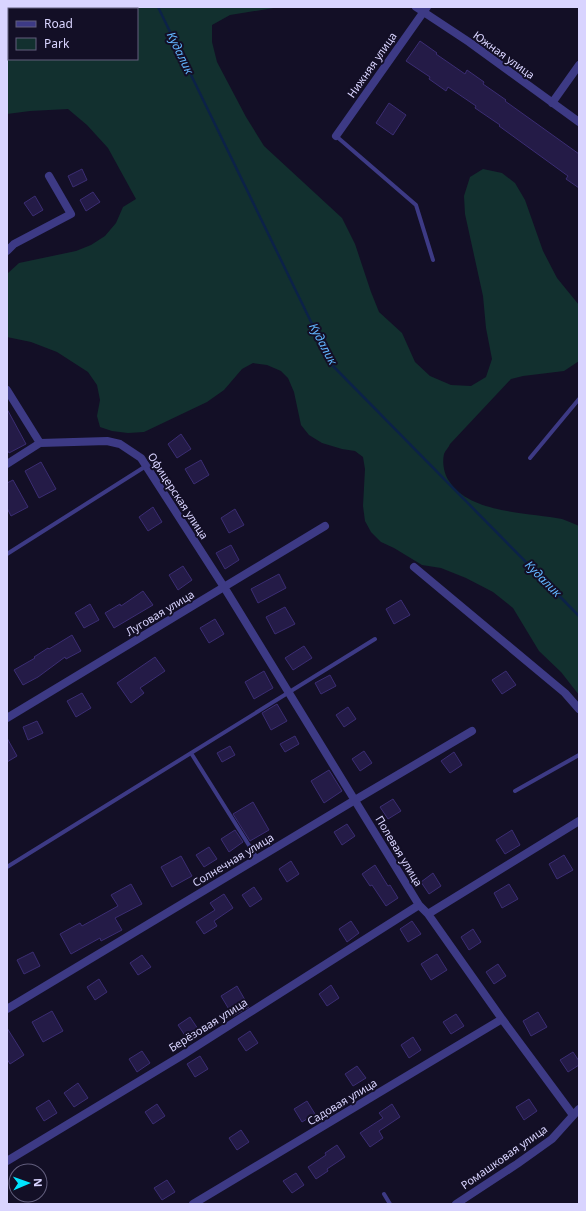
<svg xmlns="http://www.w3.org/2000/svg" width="586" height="1211" font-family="'Noto Sans',sans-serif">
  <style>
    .green { fill: #12302f; fill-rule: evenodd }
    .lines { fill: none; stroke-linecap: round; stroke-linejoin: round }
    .stream { stroke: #0c2248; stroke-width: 2.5 }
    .building { fill: #241b47; stroke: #3b2d73 }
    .service { stroke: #3d3a85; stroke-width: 4 }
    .minor { stroke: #3d3a85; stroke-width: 8 }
    .labels { text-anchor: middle; stroke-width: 4; stroke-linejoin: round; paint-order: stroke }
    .street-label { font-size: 11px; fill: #d9d4ff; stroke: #130f26 }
    .water-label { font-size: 12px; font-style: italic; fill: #62b6ff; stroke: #130f26 }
  </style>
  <rect width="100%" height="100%" fill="#130f26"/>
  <path class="green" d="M7,7H280L230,15L212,25V42L217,62L246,117L264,146L342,218L355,244L371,292L379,312L402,333L415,362L430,376L451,385L471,386L486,377L492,359L486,328L483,296L465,214L464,196L470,177L483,169L502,173L515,183L525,200L543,251L557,278L579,305V361L564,371L523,376L511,379L450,444C449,447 445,451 444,454C442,463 444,474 449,481C470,514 528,512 562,519C568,521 574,524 579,526V695L561,672L539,651L513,608L493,592L466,578L441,568L422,565L394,548L381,542L371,532L365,521L363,506L365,469L363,457L355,451L342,449L322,443L309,435L301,425L294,392L288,378L281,371L267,365L253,363L242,369L224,390L207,402L144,432L128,433L112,431L100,427L97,416L100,400L97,385L88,372L57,352L31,342L7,337V274L19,263L76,251L91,245L105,236L116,223L123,207L136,199L108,148L87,125L68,109L30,111L7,114ZM9,9H137V59H9Z"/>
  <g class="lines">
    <path class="stream" d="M158,7L332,365L579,616"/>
  </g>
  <path class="building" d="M420,41L437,53L436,54L465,74L467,70L484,82L483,84L506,100L505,101L579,154V188L566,179L568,176L499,126L500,125L475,108L476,106L448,87L446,91L429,79L430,77L406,61Z
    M389,103L406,115L393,135L376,123Z
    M82,169L87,180L73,187L68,176Z
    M93,192L100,202L86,211L80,200Z
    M35,196L43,210L33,216L24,203Z
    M7,409L26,444L9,453L7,449Z
    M181,434L191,449L177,458L168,444Z
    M201,460L209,475L194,484L185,469Z
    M41,462L56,489L39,498L25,471Z
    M13,480L28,507L11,516L7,508V483Z
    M153,507L162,522L148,531L139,517Z
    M235,509L244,525L229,533L221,518Z
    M231,545L239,560L225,569L216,553Z
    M183,566L192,580L178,590L169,575Z
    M279,574L286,588L258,603L251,589Z
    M143,591L153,605L114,628L105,613L120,604L121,606Z
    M401,600L410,615L394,624L386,609Z
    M90,604L99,620L84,628L75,613Z
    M285,607L295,624L275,634L266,617Z
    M215,619L224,634L209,643L200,628Z
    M72,635L81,651L66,659L65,657L38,677L23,685L14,670L35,658L34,657L48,648L49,649Z
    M304,646L312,658L293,670L285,658Z
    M155,657L165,671L140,688L144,693L131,703L117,683Z
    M264,671L273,688L254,699L245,682Z
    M506,671L516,685L502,694L492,680Z
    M330,675L336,686L321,694L315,683Z
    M82,693L91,708L76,717L67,701Z
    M277,704L287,721L271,730L262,713Z
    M348,707L356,719L344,727L336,715Z
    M37,721L43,733L28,740L23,727Z
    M295,736L299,744L285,752L280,744Z
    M7,738L17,756L7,762Z
    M230,746L235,755L222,762L217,753Z
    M364,751L372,763L360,771L352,759Z
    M454,752L462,765L450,773L441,761Z
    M329,770L342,791L324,803L311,781Z
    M393,799L401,811L388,819L380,807Z
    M253,802L269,830L250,841L233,814Z
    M347,824L355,836L342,845L334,832Z
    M235,830L243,842L229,852L221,839Z
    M512,830L520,845L505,854L496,840Z
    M209,847L217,859L204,867L196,855Z
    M564,855L573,870L557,879L549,864Z
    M181,856L192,876L172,887L161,867Z
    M291,861L299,874L287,882L279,869Z
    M375,865L388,886L390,885L398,898L386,906L372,885L370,886L362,874Z
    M433,873L441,886L429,894L421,882Z
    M131,884L142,904L115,918L122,930L101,941L100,938L71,954L60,934L80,923L82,926L118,906L111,895Z
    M509,884L518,899L502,908L494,893Z
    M254,887L262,899L250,907L242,895Z
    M224,894L233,908L214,921L217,926L204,934L196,922L215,910L210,903Z
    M351,921L359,933L347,942L339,929Z
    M412,921L421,934L408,942L400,929Z
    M473,929L481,942L469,950L461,937Z
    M33,952L40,966L24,974L17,960Z
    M437,954L447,970L431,980L421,964Z
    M142,955L151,967L138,975L130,963Z
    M498,964L506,976L494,984L486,972Z
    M99,979L107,992L95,1000L87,987Z
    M331,985L339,998L327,1006L319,994Z
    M237,986L249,1007L233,1016L221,996Z
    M52,1011L63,1031L43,1042L32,1022Z
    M538,1012L547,1027L531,1036L523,1021Z
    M456,1014L464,1026L451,1034L443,1022Z
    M190,1017L198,1029L186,1037L178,1025Z
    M7,1028L24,1055L10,1064L7,1059Z
    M250,1031L258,1043L246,1051L238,1039Z
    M413,1037L421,1050L409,1058L401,1045Z
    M142,1051L150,1063L137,1072L129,1059Z
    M573,1052L579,1061V1065L568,1072L560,1060Z
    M200,1056L208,1069L195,1077L187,1064Z
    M357,1066L366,1078L353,1086L345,1074Z
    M78,1083L88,1098L74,1107L64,1093Z
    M529,1099L537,1111L524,1120L516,1107Z
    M49,1100L57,1113L44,1121L36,1108Z
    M307,1101L315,1114L302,1122L294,1109Z
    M157,1104L165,1116L153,1124L145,1112Z
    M392,1104L400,1117L379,1131L383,1138L370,1147L360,1133L383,1118L379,1113Z
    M241,1130L249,1142L237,1150L229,1138Z
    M337,1145L345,1157L327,1169L328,1171L316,1179L308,1167L326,1155L325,1153Z
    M296,1173L304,1185L292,1193L283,1181Z
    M167,1180L175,1192L162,1200L154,1188Z"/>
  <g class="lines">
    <path class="service" d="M336,136L416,205L433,260
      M530,458L579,399
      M7,554L146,466
      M191,753L257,858
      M515,791L579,755
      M7,867L375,639
      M384,1194L390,1204"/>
    <path class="minor" d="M416,7L469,42L579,122
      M552,103L579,65
      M336,136L427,7
      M7,251L14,244L71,214L49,176
      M7,390L40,443
      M7,464L40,443L107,441L120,444L141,458L224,587L419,905L428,914L502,1019L573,1115
      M414,567L565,693L579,709
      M7,718L325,526
      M428,914L579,821
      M7,1009L355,800L472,731
      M7,1161L181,1056L419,905
      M193,1204L502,1019
      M456,1204L517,1164L552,1139L579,1109"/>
  </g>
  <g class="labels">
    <g class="street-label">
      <text transform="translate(504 55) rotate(36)" y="4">Южная улица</text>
      <text transform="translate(372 65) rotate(-55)" y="4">Нижняя улица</text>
      <text transform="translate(178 496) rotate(57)" y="4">Офицерская улица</text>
      <text transform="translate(160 613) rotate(-31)" y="4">Луговая улица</text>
      <text transform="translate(399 851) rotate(59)" y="4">Полевая улица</text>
      <text transform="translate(233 860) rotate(-31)" y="4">Солнечная улица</text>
      <text transform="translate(208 1025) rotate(-32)" y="4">Берёзовая улица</text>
      <text transform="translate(342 1102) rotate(-31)" y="4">Садовая улица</text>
      <text transform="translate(504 1157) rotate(-35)" y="4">Ромашковая улица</text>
    </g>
    <g class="water-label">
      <text transform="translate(180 53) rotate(64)" y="4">Кудалик</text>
      <text transform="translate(323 344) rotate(62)" y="4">Кудалик</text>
      <text transform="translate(543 579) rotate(45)" y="4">Кудалик</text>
    </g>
  </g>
  <rect width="586" height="1211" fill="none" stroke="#d9d4ff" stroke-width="16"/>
  <rect x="8" y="8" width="130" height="52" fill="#130f26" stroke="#625e7d"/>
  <rect x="16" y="21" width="20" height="6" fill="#3d3a85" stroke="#625e7d"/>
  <text x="44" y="28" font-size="12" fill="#d9d4ff">Road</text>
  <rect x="16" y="38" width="20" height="12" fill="#12302f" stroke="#625e7d"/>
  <text x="44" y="48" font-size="12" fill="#d9d4ff">Park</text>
  <g transform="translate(28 1183) rotate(88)"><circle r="19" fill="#130f26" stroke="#625e7d"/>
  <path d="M0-3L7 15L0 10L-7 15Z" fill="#00e5ff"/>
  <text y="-6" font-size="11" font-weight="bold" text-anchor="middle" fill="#d9d4ff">N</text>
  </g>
</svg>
